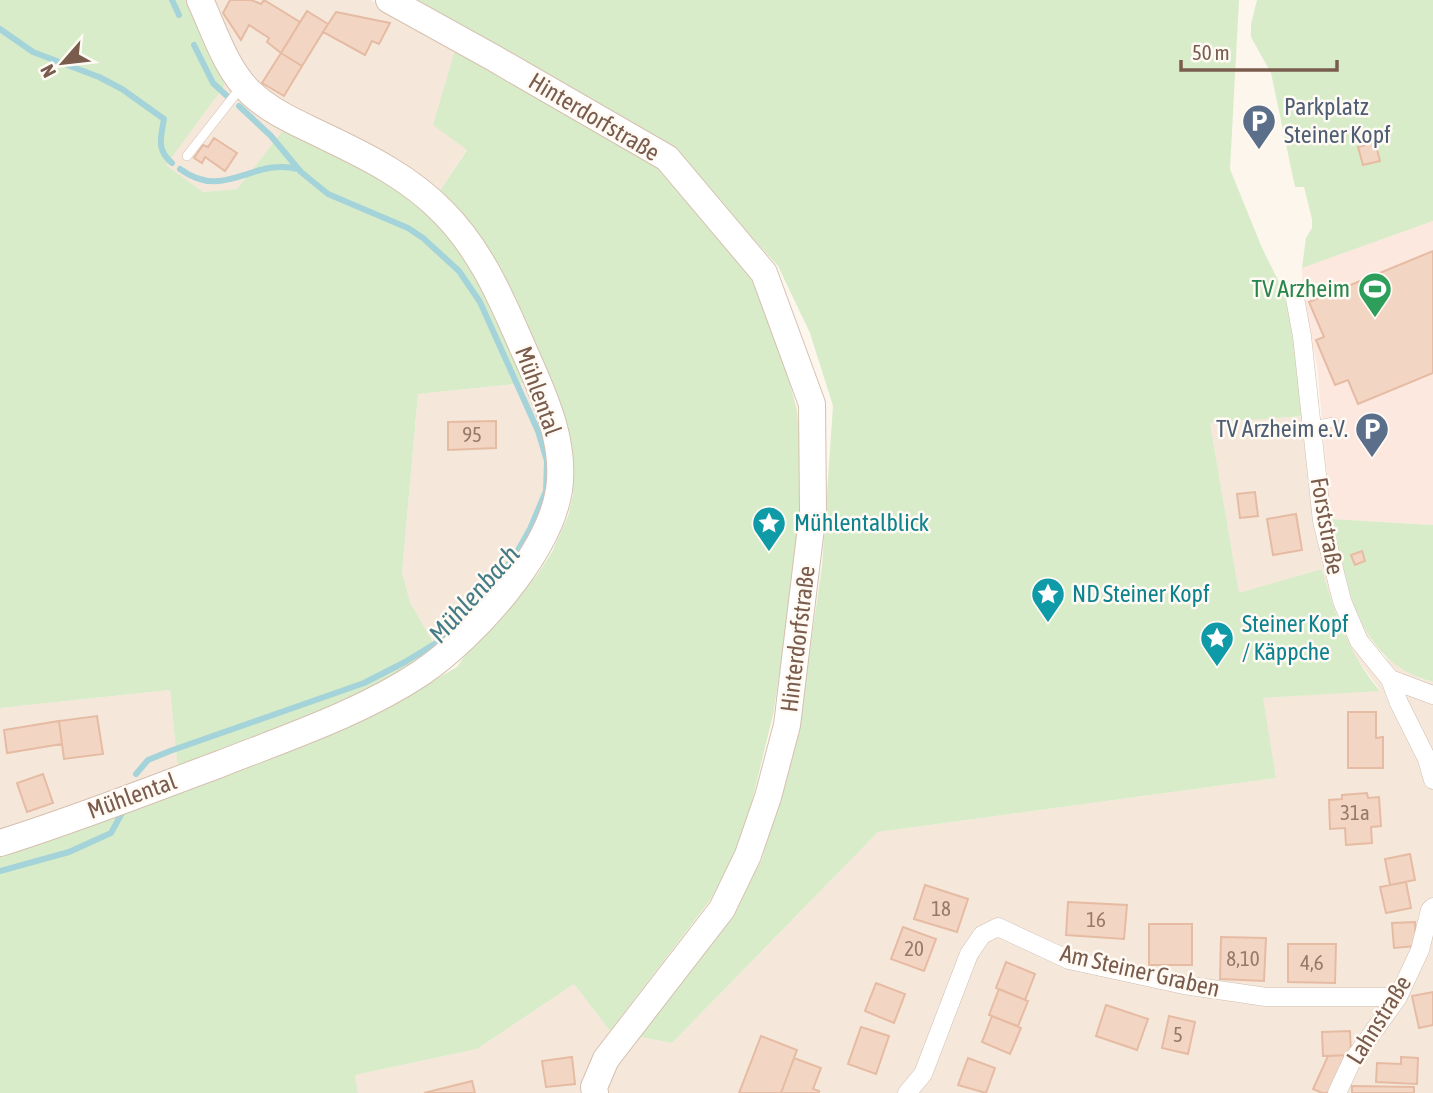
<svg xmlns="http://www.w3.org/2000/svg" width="1433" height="1093" font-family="'Asap Condensed',sans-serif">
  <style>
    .residential { fill: #f5e8da }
    .commercial { fill: #fde8e0 }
    .green { fill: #d8ecc9 }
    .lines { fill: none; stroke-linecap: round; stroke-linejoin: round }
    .stream { stroke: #a5d3da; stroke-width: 6 }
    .building { fill: #f3d5c3; stroke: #e6bba3; stroke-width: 2 }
    .lane-casing { stroke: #d1beb0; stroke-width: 10 }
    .street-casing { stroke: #d1beb0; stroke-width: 19 }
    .secondary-casing { stroke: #d6c0b0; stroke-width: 28 }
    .lane { stroke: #fff; stroke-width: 9 }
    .street { stroke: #fff; stroke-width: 18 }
    .secondary { stroke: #fff; stroke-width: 26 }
    .labels { text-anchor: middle; stroke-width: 5; stroke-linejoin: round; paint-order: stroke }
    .number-label { font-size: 21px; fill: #987a6a }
    .service-label { font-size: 24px; fill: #4e5e75; stroke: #fffaf3; text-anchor: start }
    .street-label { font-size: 24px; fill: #7a5c4d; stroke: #fffaf3 }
    .leisure-label { font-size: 24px; fill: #27864d; stroke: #fffaf3; text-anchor: end }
    .culture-label { font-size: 24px; fill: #0d838f; stroke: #fffaf3; text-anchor: start }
    .water-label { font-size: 26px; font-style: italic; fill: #437c86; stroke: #fffaf3 }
  </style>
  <rect width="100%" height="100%" fill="#fdf6ec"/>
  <path class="residential" d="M185,0H371L456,47L467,149L439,192L237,189L203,192L165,165L225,85Z
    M525,383L546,447L549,468L548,494L518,559L483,601L437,649L410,602L402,572L418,394Z
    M1304,416L1321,417L1331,519L1347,584L1371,640L1384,657L1424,680L1433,682V1093H358L355,1075L477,1049L574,984L610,1031L672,1043L878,832L1276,778L1262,698L1380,690L1351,651L1329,594L1322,569L1239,594L1210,423Z
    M170,690L178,770L0,832V708Z"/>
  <path class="commercial" d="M1433,221V525L1331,519L1317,365L1303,304L1302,268Z"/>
  <path class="green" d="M0,0H185L225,85L166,165L203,192L237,189L286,127L382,177L443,226L475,274L525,383L418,394L402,572L410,602L437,649L375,689L178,770L170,690L0,708Z
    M413,0H1239L1230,169L1262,248L1283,290L1295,338L1304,416L1210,423L1239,593L1322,569C1334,613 1350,656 1380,691L1263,698L1276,778L878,832L672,1043L635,1036L724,927L762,859L799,726L822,566L833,406L810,333L778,266L669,146Z
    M1257,0H1433V221L1302,268L1306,238L1312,228V219L1304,187H1295L1271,73L1251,37V24Z
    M456,47L658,166L754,278L781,351L797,410L802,474L799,546L773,715L750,809L733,857L711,899L610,1031L574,984L477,1049L355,1075L358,1093H0V851L412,693L457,667L478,637L537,575L552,552L568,516L573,495L571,452L439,192L467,150L433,125Z
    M1331,519L1433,525V682C1357,662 1347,585 1331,519Z"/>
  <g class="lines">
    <path class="stream" d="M172,0L179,15
      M0,29L33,52L99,77L122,89L164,119C161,137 156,150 172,163
      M194,45L213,83L227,96
      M180,169C225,202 252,157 298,169
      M136,774L148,760L170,751L364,683L405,662L441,640L513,559L530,529L546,491L547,461L538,431L480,302L459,271L423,238L408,228L328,194L301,172L271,136L239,106
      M0,871L69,852L111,833L122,813"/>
  </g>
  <path class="building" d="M230,0H251L261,4L264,0L300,22L281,53L267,42L269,38L249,25L241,40L223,13Z
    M307,11L328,24L302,66L281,53Z
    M336,12L390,23L379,44L372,41L365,55L323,32Z
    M281,53L302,66L284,96L262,83Z
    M214,138L237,153L225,171L205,157L202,163L194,158L203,145L208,147Z
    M1375,142L1380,161L1363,165L1358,147Z
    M1433,251V373L1358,404L1348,380L1335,385L1316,340L1324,337L1309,302Z
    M496,421V448L448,450V422Z
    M1255,492L1258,516L1240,518L1237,494Z
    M1296,514L1302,550L1273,555L1267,519Z
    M1362,551L1365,561L1355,565L1351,555Z
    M1348,712H1376V738L1383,737V768H1348Z
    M97,716L103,754L64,759L59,721Z
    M59,721L62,744L7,753L4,730Z
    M43,774L53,803L27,812L17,783Z
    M1367,793L1368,798L1379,797L1381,826L1371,827L1372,843L1346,845L1345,828L1330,829L1329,800L1342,799V795Z
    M1410,854L1415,880L1390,885L1385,859Z
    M1406,882L1411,908L1386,913L1380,887Z
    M925,885L968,899L957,932L914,919Z
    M1068,902L1127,905L1124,939L1066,935Z
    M1415,922L1416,946L1394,948L1392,923Z
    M1149,924H1192V965H1149Z
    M903,927L936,939L924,971L891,959Z
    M1221,937L1266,938L1264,981L1220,979Z
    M1288,944H1336L1335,983L1288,982Z
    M1006,962L1035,974L1025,1000L996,988Z
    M876,983L905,994L894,1023L865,1011Z
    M999,989L1028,1001L1018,1026L989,1015Z
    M1433,992V1025L1419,1028L1412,996Z
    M1106,1005L1148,1019L1137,1050L1096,1036Z
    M992,1016L1021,1028L1010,1054L982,1042Z
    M1169,1016L1195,1022L1188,1054L1162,1048Z
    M861,1027L889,1036L876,1074L848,1064Z
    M1350,1031L1351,1055L1323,1056L1322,1032Z
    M761,1036L797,1050L794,1058L781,1093H739Z
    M1351,1055L1334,1093H1322L1313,1089L1328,1056Z
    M572,1057L575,1084L546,1087L542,1061Z
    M1401,1057L1418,1058L1417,1084L1376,1082L1377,1063L1401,1064Z
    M794,1058L821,1068L813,1089L819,1091V1093H781Z
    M968,1058L995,1068L986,1093L958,1085Z
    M472,1081L475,1093H424Z
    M1352,1086L1414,1087V1093H1352Z"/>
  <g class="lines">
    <g class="lane-casing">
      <path id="lane" d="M187,156L242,86
        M1312,426L1334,422"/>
    </g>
    <g class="street-casing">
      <path id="street" d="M1294,293L1302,336L1322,521L1342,601L1359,641L1390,679L1399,703L1427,759L1433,780
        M1390,679L1433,695
        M907,1093L923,1074L969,954L982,935L998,927L1069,960L1184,985L1266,997H1398
        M1337,1093L1351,1063L1398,997L1420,950L1430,910L1433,907"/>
    </g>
    <g class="secondary-casing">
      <path id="secondary" d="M389,0L492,57L667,158L764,273L812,404L813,511L787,725L768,797L748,855L722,909L606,1059L594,1087L595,1093
        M0,843C74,820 147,791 220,764C286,738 361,713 421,673C473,638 549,554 559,490C566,444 545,397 526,355C504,305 483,252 443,212C410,178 368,157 326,137C300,124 272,113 251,93C226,70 214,30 200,0"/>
    </g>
    <use href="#lane" class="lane"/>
    <use href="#street" class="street"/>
    <use href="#secondary" class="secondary"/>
  </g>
  <defs>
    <g id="parking-pin" transform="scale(1.75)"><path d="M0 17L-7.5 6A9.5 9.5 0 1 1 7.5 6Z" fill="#5c6f8a" stroke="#fffaf3"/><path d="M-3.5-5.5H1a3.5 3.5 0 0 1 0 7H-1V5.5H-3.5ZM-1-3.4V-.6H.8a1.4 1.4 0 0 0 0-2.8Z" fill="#fff"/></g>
    <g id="stadium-pin" transform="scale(1.75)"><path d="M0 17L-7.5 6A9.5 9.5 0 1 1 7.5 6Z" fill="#2e9e5b" stroke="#fffaf3"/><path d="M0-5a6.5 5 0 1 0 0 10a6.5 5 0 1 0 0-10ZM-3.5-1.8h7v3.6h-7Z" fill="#fff"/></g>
    <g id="sight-pin" transform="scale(1.75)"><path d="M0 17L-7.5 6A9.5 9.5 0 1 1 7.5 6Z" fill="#0f9aa8" stroke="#fffaf3"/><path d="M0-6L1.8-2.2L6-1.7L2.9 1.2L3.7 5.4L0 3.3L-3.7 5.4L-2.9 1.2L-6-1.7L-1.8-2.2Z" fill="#fff"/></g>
  </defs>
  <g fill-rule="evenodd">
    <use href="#parking-pin" x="1259" y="121"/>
    <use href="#stadium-pin" x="1375" y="289"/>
    <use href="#parking-pin" x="1372" y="429"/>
    <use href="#sight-pin" x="769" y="523"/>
    <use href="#sight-pin" x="1048" y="594"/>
    <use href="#sight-pin" x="1217" y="638"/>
  </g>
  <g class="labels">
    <g class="number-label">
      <text x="472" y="442">95</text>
      <text x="1355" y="820">31a</text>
      <text x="941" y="916">18</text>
      <text x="1096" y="927">16</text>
      <text x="914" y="956">20</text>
      <text x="1243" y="966">8,10</text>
      <text x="1312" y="970">4,6</text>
      <text x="1178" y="1042">5</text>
    </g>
    <g class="service-label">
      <text x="1284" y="115">Parkplatz<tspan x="1284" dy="28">Steiner Kopf</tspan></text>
      <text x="1348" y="437" text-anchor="end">TV Arzheim e.V.</text>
    </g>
    <g class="street-label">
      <text transform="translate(594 117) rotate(31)" y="8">Hinterdorfstraße</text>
      <text transform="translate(538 391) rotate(70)" y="8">Mühlental</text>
      <text transform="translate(1327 526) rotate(80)" y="8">Forststraße</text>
      <text transform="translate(798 639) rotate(-83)" y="8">Hinterdorfstraße</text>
      <text transform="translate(132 796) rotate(-20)" y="8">Mühlental</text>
      <text transform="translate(1140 971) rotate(13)" y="8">Am Steiner Graben</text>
      <text transform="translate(1379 1020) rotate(-58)" y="8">Lahnstraße</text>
    </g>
    <g class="leisure-label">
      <text x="1350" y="297">TV Arzheim</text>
    </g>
    <g class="culture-label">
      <text x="794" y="531">Mühlentalblick</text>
      <text x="1072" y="602">ND Steiner Kopf</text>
      <text x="1242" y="632">Steiner Kopf<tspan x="1242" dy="28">/ Käppche</tspan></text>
    </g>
    <g class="water-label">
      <text transform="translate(474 594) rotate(-48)" y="9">Mühlenbach</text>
    </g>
  </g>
  <g transform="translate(63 63) rotate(242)" stroke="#fffaf3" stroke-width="5" paint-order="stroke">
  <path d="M0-5L12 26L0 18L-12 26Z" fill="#7a5c4d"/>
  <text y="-10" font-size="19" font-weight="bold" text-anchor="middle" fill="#7a5c4d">N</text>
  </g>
  <path d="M1181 60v10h156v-10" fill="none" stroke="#7a5c4d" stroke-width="3.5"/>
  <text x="1192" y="60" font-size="21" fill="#7a5c4d" stroke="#fffaf3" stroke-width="5" paint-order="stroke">50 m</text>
</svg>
